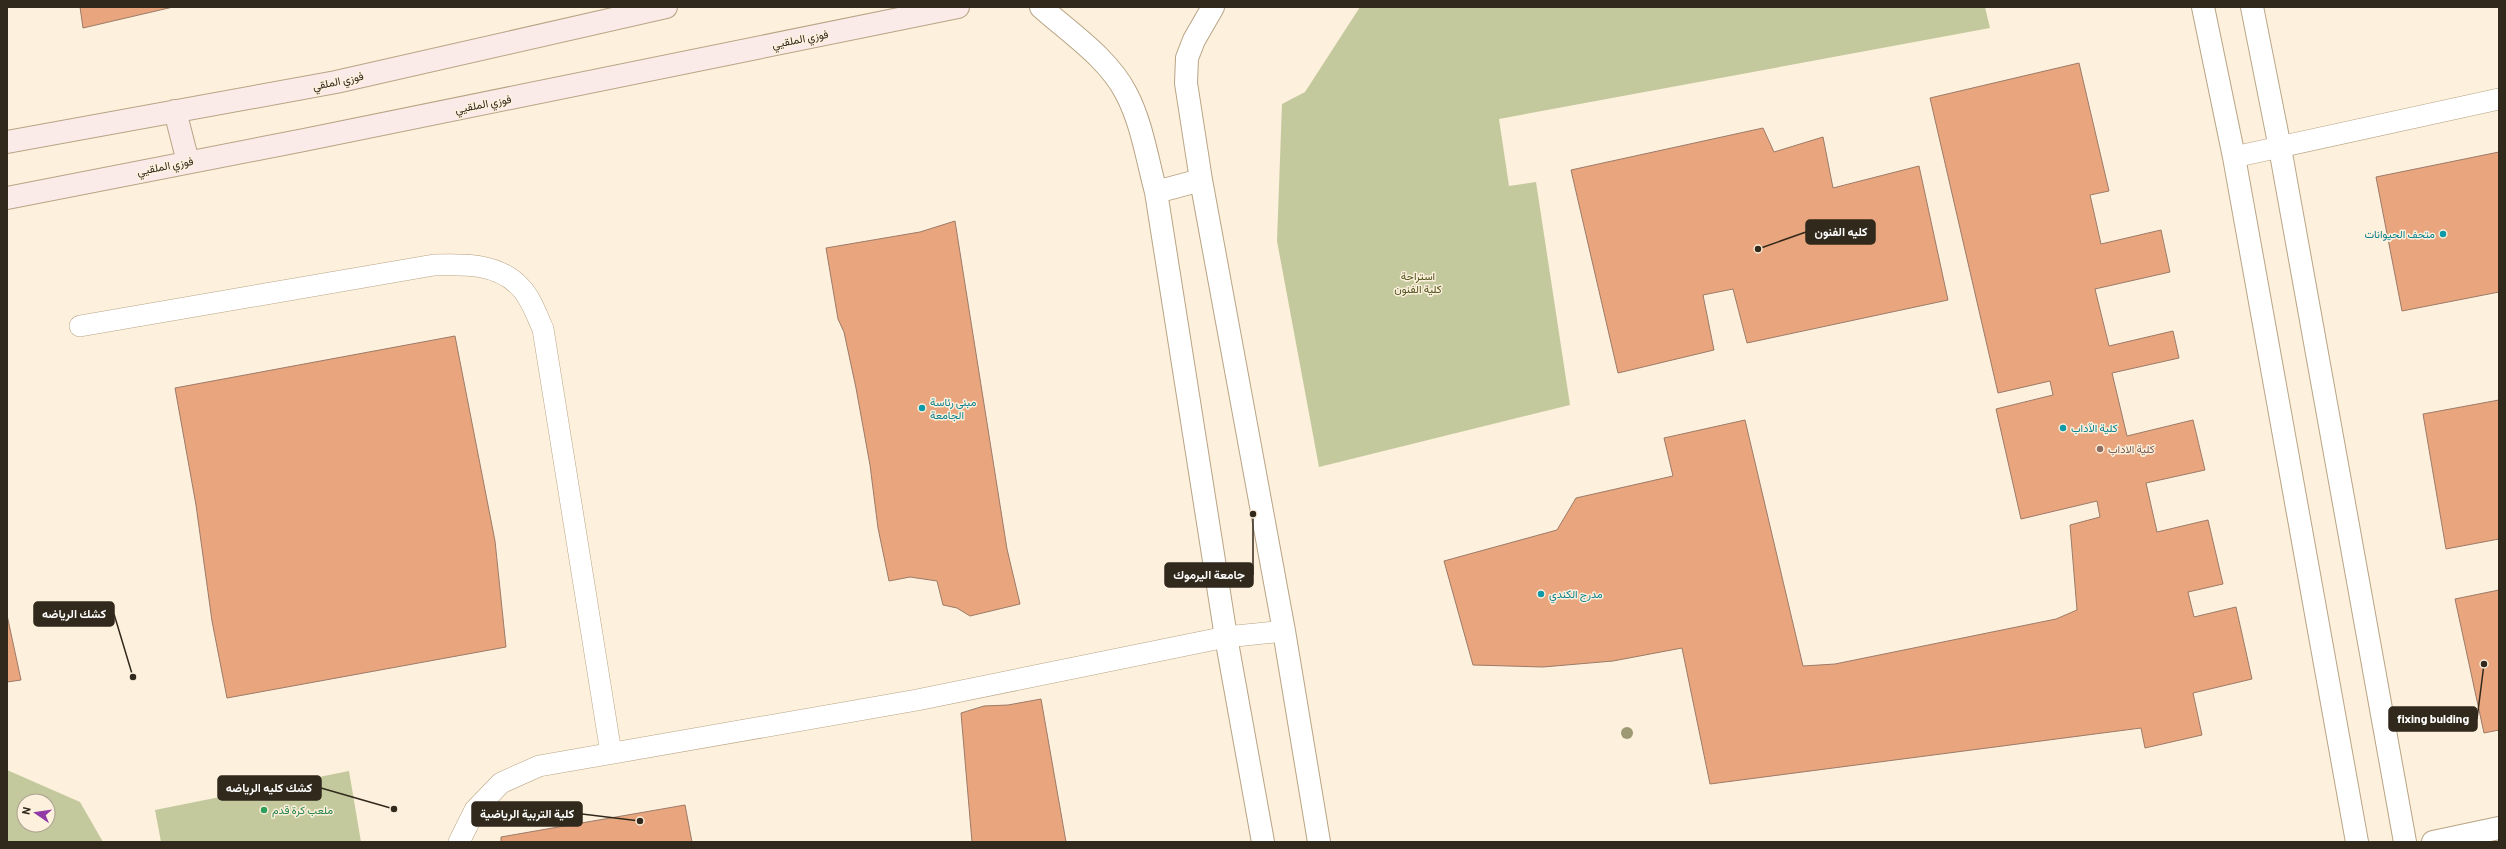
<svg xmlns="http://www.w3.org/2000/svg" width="2506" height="849" font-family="Barlow,Vazirmatn,sans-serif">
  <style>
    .green { fill: #c4c99d; fill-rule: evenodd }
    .building { fill: #e9a57d; stroke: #9c7b68 }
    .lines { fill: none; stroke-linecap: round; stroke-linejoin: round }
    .lane-casing { stroke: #b8a485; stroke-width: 22 }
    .street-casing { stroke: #b8a485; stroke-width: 24 }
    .secondary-casing { stroke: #b8a485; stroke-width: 24 }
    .lane { stroke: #fff; stroke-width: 21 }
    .street { stroke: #fff; stroke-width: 22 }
    .secondary { stroke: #faebe9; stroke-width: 22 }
    .tree { fill: #9d9972 }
    .culture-dot { fill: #0f9aa8; stroke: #fdf0dc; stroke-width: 1.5 }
    .education-dot { fill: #8d6e63; stroke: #fdf0dc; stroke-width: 1.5 }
    .leisure-dot { fill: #2e9e5b; stroke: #fdf0dc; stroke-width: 1.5 }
    .labels { text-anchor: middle; stroke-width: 3; stroke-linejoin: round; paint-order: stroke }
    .street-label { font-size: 11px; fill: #31291c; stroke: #fdf0dc }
    .culture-label { font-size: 11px; fill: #0d838f; stroke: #fdf0dc; text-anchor: start }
    .park-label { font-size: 11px; fill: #4f521c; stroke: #fdf0dc }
    .education-label { font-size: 11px; fill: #785e54; stroke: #fdf0dc; text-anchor: start }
    .leisure-label { font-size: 11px; fill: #27864d; stroke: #fdf0dc; text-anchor: start }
    .leader { fill: none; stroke: #31291c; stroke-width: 1.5 }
    .callout-dot { fill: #31291c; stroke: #fdf0dc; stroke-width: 1.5 }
    .callout { fill: #31291c; stroke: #31291c; stroke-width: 1.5 }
    .callout-label { font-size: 12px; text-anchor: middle; font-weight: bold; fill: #fff }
  </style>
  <rect width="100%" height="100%" fill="#fdf0dc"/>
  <path class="green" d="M1360,7H1985L1990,28L1499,119L1509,186L1536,182L1570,405L1319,467L1277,241L1282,104L1305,92Z
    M7,770L80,802L103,842H7ZM24,801H48V825H24Z
    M349,771L361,842H161L155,810Z"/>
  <path class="building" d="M80,7H173L83,28Z
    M2079,63L2109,191L2090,195L2101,244L2161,230L2170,272L2095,289L2109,346L2173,331L2179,358L2112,373L2127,436L2193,420L2205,470L2146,483L2157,532L2208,520L2223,584L2188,592L2194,617L2236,607L2252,679L2193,693L2202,735L2145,748L2141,728L1710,784L1682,648L1613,661L1543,667L1473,665L1444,561L1557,530L1576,498L1673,476L1664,438L1745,420L1803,666L1835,664L2056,619L2077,610L2070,525L2100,517L2097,501L2021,519L1996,409L2053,395L2050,381L1998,393L1930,98Z
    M1763,128L1774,152L1823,137L1833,188L1919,166L1948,300L1747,343L1733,289L1703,295L1714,350L1618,373L1571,170Z
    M2499,152V292L2402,311L2376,177Z
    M955,221L1007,549L1020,604L970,616L957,608L943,605L937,581L910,577L889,581L878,528L870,465L856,388L844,332L838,319L826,248L920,232Z
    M455,336L495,541L506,647L227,698L212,621L196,505L175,388Z
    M2499,400V539L2446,549L2423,414Z
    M2499,590V730L2484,733L2455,599Z
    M7,615L21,680L7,682Z
    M1041,699L1066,842H972L961,713L984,706L1008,705Z
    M685,805L692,842H501V837Z"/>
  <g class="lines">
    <g class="lane-casing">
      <path id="lane" d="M2234,157L2499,99
        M80,326L434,265C464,264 499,263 521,288C531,298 537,316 543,329L611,753
        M459,842L475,810L501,783L539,766L917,700L1226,637L1284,631"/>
    </g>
    <g class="street-casing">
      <path id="street" d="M1041,7C1070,33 1108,58 1126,93C1142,123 1147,159 1156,192L1226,637L1263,842
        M1213,7L1194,40L1187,58L1186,83L1201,180L1284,631L1319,842
        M2203,7L2234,157L2357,842
        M2252,7L2280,148L2405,842
        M1156,192L1201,180
        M2433,842L2499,828"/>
    </g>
    <g class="secondary-casing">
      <path id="secondary" d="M175,111L188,162
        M7,142L336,82L666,7
        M7,198L304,140L958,7"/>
    </g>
    <use href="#lane" class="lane"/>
    <use href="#street" class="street"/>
    <use href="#secondary" class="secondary"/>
  </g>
  <circle class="tree" cx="1627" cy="733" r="6"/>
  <g class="culture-dot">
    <circle cx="2443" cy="234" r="4"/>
    <circle cx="922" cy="408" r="4"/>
    <circle cx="2063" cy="428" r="4"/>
    <circle cx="1541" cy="594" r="4"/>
  </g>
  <circle class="education-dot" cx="2100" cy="449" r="4"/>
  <circle class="leisure-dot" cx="264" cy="810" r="4"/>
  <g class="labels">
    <g class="street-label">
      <text transform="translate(800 39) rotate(-11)" y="4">فوزي الملقيي</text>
      <text transform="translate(338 81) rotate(-12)" y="4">فوزي الملقي</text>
      <text transform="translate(483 104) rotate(-11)" y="4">فوزي الملقيي</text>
      <text transform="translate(165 166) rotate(-11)" y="4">فوزي الملقيي</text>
    </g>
    <g class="culture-label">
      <text x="2435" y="238" text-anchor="end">متحف الحيوانات</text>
      <text x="930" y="406">مبنى رئاسة<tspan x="930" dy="13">الجامعة</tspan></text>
      <text x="2071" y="432">كلية الآداب</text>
      <text x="1549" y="598">مدرج الكندي</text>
    </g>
    <g class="park-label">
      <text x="1418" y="280">استراحة<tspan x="1418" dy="13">كلية الفنون</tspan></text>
    </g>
    <g class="education-label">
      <text x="2108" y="453">كلية الاداب</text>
    </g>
    <g class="leisure-label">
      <text x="272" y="814">ملعب كرة قدم</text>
    </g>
  </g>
  <path class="leader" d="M1758 249L1806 232M1253 514L1253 575M133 677L114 614M2484 664L2477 719M394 809L321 788M640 821L582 814"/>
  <g class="callout-dot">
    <circle cx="1758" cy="249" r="4"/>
    <circle cx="1253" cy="514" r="4"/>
    <circle cx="133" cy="677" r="4"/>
    <circle cx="2484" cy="664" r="4"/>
    <circle cx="394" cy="809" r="4"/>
    <circle cx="640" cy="821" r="4"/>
  </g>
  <g class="callout">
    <rect x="1806" y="220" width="69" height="24" rx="4"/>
    <rect x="1165" y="563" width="88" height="24" rx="4"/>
    <rect x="34" y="602" width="80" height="24" rx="4"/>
    <rect x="2389" y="707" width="88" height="24" rx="4"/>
    <rect x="218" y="776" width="103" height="24" rx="4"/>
    <rect x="472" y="802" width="110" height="24" rx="4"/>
  </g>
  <g class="callout-label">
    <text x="1841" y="236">كليه الفنون</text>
    <text x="1209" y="579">جامعة اليرموك</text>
    <text x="74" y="618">كشك الرياضه</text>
    <text x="2433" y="723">fixing bulding</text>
    <text x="269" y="792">كشك كليه الرياضه</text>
    <text x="527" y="818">كلية التربية الرياضية</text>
  </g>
  <rect width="2506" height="849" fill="none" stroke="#31291c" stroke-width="16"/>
  <g transform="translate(36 813) rotate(283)"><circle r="19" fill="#fdf0dc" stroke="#aba08f"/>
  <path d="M0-3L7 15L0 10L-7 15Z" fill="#913aa7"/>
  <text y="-6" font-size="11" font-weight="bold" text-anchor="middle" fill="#31291c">N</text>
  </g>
</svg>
